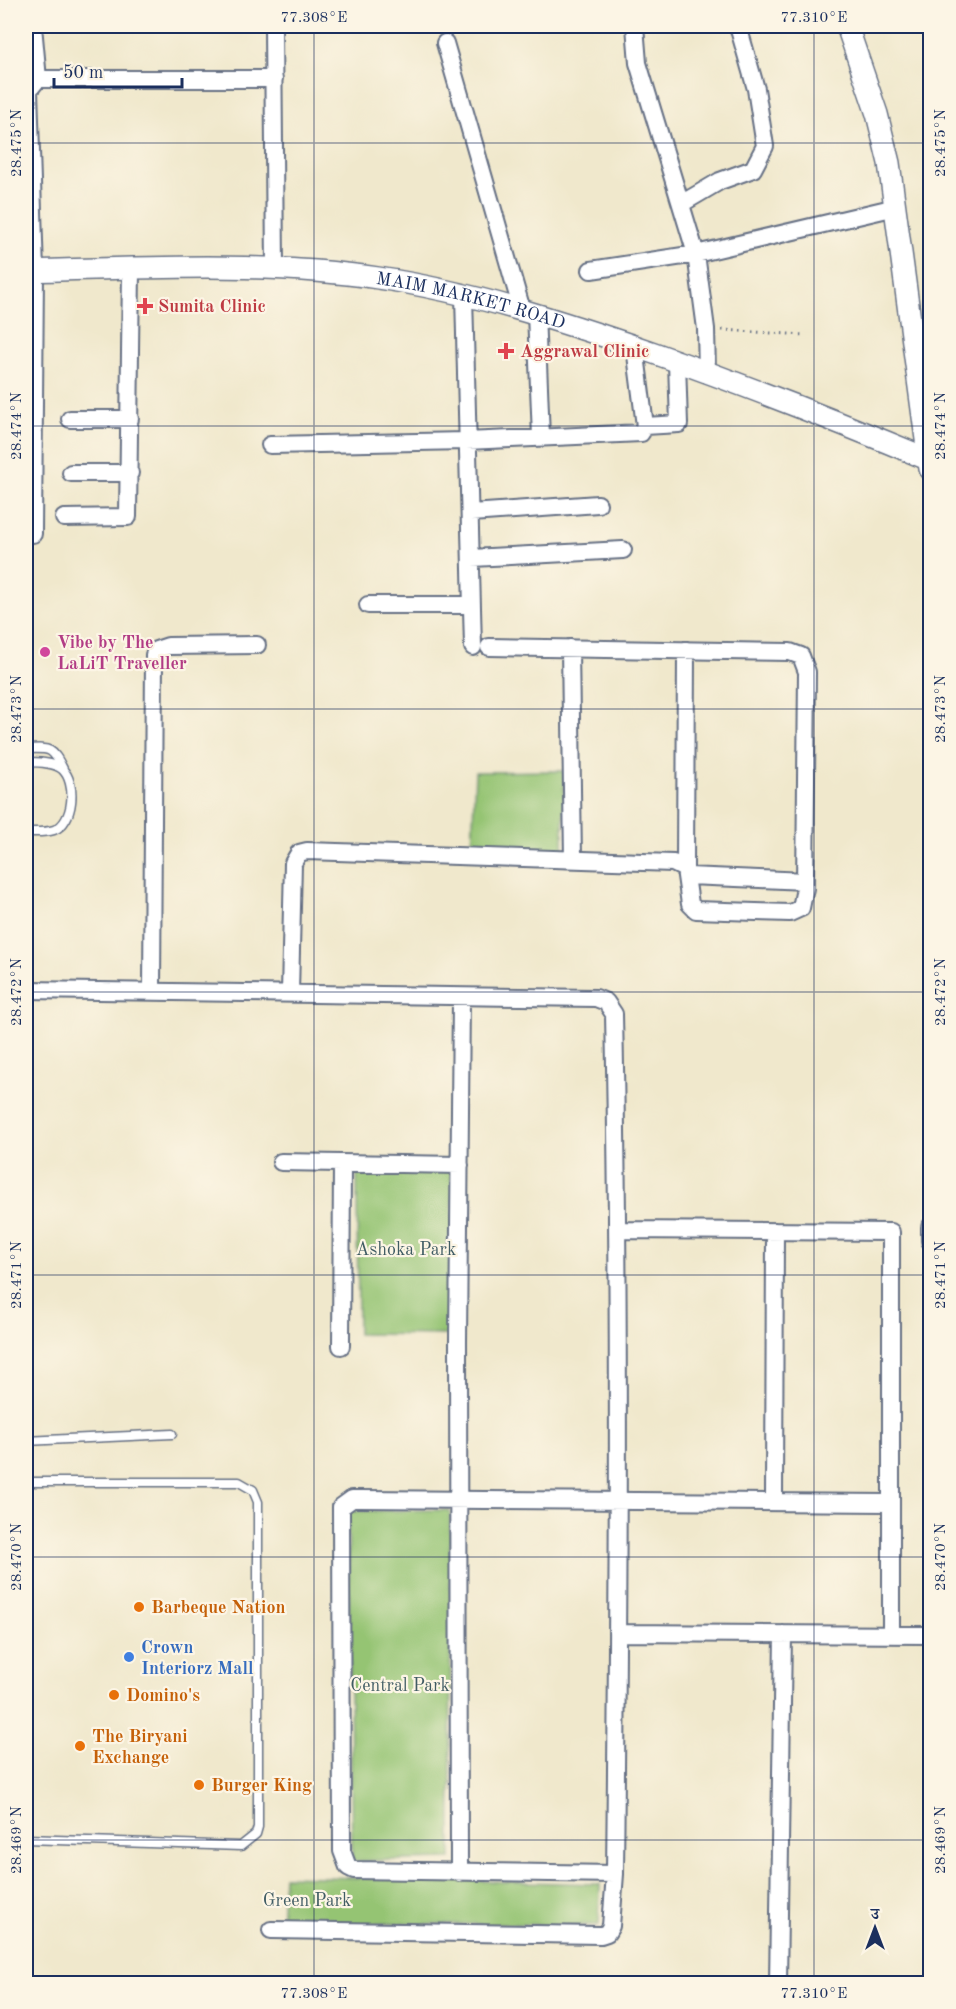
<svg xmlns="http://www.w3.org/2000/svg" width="956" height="2009" font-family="'Old Standard TT','Noto Serif Devanagari',serif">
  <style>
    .green { fill: #95c473; stroke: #587a68; stroke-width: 1.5 }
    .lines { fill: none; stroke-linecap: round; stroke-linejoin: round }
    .service-casing { stroke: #667084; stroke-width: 11 }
    .minor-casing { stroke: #667084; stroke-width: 20 }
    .tertiary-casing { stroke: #667084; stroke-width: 24 }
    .path { stroke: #667084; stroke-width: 3; stroke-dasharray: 1.5 4.5; stroke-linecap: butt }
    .service { stroke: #fff; stroke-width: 8 }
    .minor { stroke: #fff; stroke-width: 16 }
    .tertiary { stroke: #fff; stroke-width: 21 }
    .ticks { fill: none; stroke: #1b2f5e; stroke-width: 1.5; stroke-opacity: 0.45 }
    .health-dot { fill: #e0444e; stroke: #fcf5e5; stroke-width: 2 }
    .hotel-dot { fill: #d1479c; stroke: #fcf5e5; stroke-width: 2 }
    .food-dot { fill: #e8710a; stroke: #fcf5e5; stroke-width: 2 }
    .shop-dot { fill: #3f7fe0; stroke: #fcf5e5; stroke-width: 2 }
    .labels { text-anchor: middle; stroke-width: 4.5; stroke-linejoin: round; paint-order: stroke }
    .street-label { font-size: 18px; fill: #1b2f5e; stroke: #fcf5e5 }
    .health-label { font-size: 18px; font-weight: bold; fill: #be3a42; stroke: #fcf5e5; text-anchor: start }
    .hotel-label { font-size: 18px; font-weight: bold; fill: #b23c85; stroke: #fcf5e5; text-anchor: start }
    .park-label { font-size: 18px; fill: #405c64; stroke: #fcf5e5 }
    .food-label { font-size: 18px; font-weight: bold; fill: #c56008; stroke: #fcf5e5; text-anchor: start }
    .shop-label { font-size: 18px; font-weight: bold; fill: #366cbe; stroke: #fcf5e5; text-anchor: start }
    .neatline { fill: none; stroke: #1b2f5e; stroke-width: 2 }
    .ticks-label { font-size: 15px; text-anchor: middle; fill: #1b2f5e }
  </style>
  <rect width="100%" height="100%" fill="#fcf5e5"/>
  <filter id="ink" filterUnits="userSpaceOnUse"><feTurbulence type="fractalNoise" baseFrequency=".0167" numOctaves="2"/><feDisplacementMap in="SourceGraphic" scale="12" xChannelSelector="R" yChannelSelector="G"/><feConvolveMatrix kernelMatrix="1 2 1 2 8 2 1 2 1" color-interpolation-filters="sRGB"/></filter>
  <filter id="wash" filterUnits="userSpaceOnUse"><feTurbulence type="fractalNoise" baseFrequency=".008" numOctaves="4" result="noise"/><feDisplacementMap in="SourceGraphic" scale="24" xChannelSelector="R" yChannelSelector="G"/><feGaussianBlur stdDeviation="1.35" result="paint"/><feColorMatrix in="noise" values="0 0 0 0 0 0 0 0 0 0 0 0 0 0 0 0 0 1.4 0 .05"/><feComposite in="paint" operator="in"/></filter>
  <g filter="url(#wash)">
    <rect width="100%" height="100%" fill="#f0e8cc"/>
    <path class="green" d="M564,771L563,851L472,850L475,772Z
      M357,1170H450L452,1184L455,1335L358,1334Z
      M450,1510L451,1859L352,1861L348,1511Z
      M284,1876L600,1884L599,1925L281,1923Z"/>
  </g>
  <g filter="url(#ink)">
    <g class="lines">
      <g class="service-casing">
        <path id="service" d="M26,749C50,748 52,747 63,769
          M26,762C36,762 53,762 62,769C77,782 74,823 54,830C45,833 34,832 26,832
          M26,1441L172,1434
          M26,1482H239L253,1490L258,1502V1827L256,1834L241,1846L26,1839"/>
      </g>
      <g class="minor-casing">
        <path id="minor" d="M33,26L38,79
          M273,26L275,269
          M635,26L638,63L696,254L706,329L707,372
          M445,43L522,310
          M681,204L720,181L753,169L765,146L756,89L738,26
          M591,270L696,254L896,207
          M464,295L473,647
          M536,313L541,437
          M70,419H130
          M645,426L679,424L677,362
          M270,445L466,441L641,433L645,426L635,347
          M71,473H130
          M471,513L598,504
          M64,518L128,517L131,269
          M33,534L35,271L29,90L38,79H274
          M472,558L623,550
          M368,605H472
          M570,648L573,859
          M685,869L686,650
          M688,876L805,881
          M26,990L596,998L606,1002L614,1014C620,1301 618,1587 615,1874L611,1926L607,1933L601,1935L271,1930
          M152,991L154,655L156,650L168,646L257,645
          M290,993L293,863L299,853L307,851L673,863L685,869L690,904L696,910L790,913L801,908L805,888L807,672L801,656L790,652L489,647
          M281,1162L460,1165
          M930,1227V1241
          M618,1230L891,1232V1633
          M341,1346L342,1163
          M774,1501L775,1231
          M617,1633L930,1635
          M459,1873L458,1342L461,997
          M615,1874L354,1870L348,1867L342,1851L341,1507L352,1499H360L889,1503
          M778,1984L783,1634"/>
      </g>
      <g class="tertiary-casing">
        <g id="tertiary">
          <path d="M847,26L877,114L889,163L930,469"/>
          <path id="s1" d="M26,271C142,268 262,261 378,278C473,292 564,322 654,353C747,386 839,422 930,460"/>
        </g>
      </g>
      <path class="path" d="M722,330L805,335"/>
      <use href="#service" class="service"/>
      <use href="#minor" class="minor"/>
      <use href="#tertiary" class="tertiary"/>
    </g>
  </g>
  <path class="ticks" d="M314,26V1984M814,26V1984M26,143H930M26,426H930M26,709H930M26,992H930M26,1275H930M26,1557H930M26,1840H930"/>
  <g class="health-dot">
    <path d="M142 297h6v6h6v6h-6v6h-6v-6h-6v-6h6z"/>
    <path d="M503 342h6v6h6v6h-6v6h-6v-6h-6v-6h6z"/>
  </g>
  <circle class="hotel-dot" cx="45" cy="652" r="6"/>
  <g class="food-dot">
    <circle cx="139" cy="1607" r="6"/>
    <circle cx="114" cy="1695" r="6"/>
    <circle cx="80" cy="1746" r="6"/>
    <circle cx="199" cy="1785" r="6"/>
  </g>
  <circle class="shop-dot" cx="129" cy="1657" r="6"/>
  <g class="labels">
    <g class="street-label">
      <text dy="6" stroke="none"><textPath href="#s1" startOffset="448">MAIM MARKET ROAD</textPath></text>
    </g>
    <g class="health-label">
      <text x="158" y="312">Sumita Clinic</text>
      <text x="520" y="357">Aggrawal Clinic</text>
    </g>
    <g class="hotel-label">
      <text x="57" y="648">Vibe by The<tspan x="57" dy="21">LaLiT Traveller</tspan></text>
    </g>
    <g class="park-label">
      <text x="406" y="1255">Ashoka Park</text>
      <text x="400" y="1691">Central Park</text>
      <text x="307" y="1906">Green Park</text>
    </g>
    <g class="food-label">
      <text x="151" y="1613">Barbeque Nation</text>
      <text x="126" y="1701">Domino's</text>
      <text x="92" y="1742">The Biryani<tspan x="92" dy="21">Exchange</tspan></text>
      <text x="211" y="1791">Burger King</text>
    </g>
    <g class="shop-label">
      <text x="141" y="1653">Crown<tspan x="141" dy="21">Interiorz Mall</tspan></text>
    </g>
  </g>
  <rect width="956" height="2009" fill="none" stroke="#fcf5e5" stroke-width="66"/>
  <g transform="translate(875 1928)" stroke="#fcf5e5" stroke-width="4.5" paint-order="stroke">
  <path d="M0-4.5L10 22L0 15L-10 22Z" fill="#1b2f5e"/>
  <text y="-9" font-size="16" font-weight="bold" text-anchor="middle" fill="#1b2f5e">उ</text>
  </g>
  <path d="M54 78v9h128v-9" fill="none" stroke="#1b2f5e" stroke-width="3"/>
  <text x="63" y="78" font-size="18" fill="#1b2f5e" stroke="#fcf5e5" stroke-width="4.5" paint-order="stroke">50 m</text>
  <rect x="33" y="33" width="890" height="1943" class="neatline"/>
  <g class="ticks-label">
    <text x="314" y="22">77.308°E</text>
    <text x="814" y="22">77.310°E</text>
    <text transform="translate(16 143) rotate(-90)" y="5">28.475°N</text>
    <text transform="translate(940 143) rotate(-90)" y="5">28.475°N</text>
    <text transform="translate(16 426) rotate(-90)" y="5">28.474°N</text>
    <text transform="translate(940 426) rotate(-90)" y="5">28.474°N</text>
    <text transform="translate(16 709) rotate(-90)" y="5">28.473°N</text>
    <text transform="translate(940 709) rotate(-90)" y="5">28.473°N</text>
    <text transform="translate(16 992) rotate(-90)" y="5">28.472°N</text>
    <text transform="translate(940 992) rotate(-90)" y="5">28.472°N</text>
    <text transform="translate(16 1275) rotate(-90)" y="5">28.471°N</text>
    <text transform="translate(940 1275) rotate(-90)" y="5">28.471°N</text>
    <text transform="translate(16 1557) rotate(-90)" y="5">28.470°N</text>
    <text transform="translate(940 1557) rotate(-90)" y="5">28.470°N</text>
    <text transform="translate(16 1840) rotate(-90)" y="5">28.469°N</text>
    <text transform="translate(940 1840) rotate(-90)" y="5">28.469°N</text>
    <text x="314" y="1998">77.308°E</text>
    <text x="814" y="1998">77.310°E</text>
  </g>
</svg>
